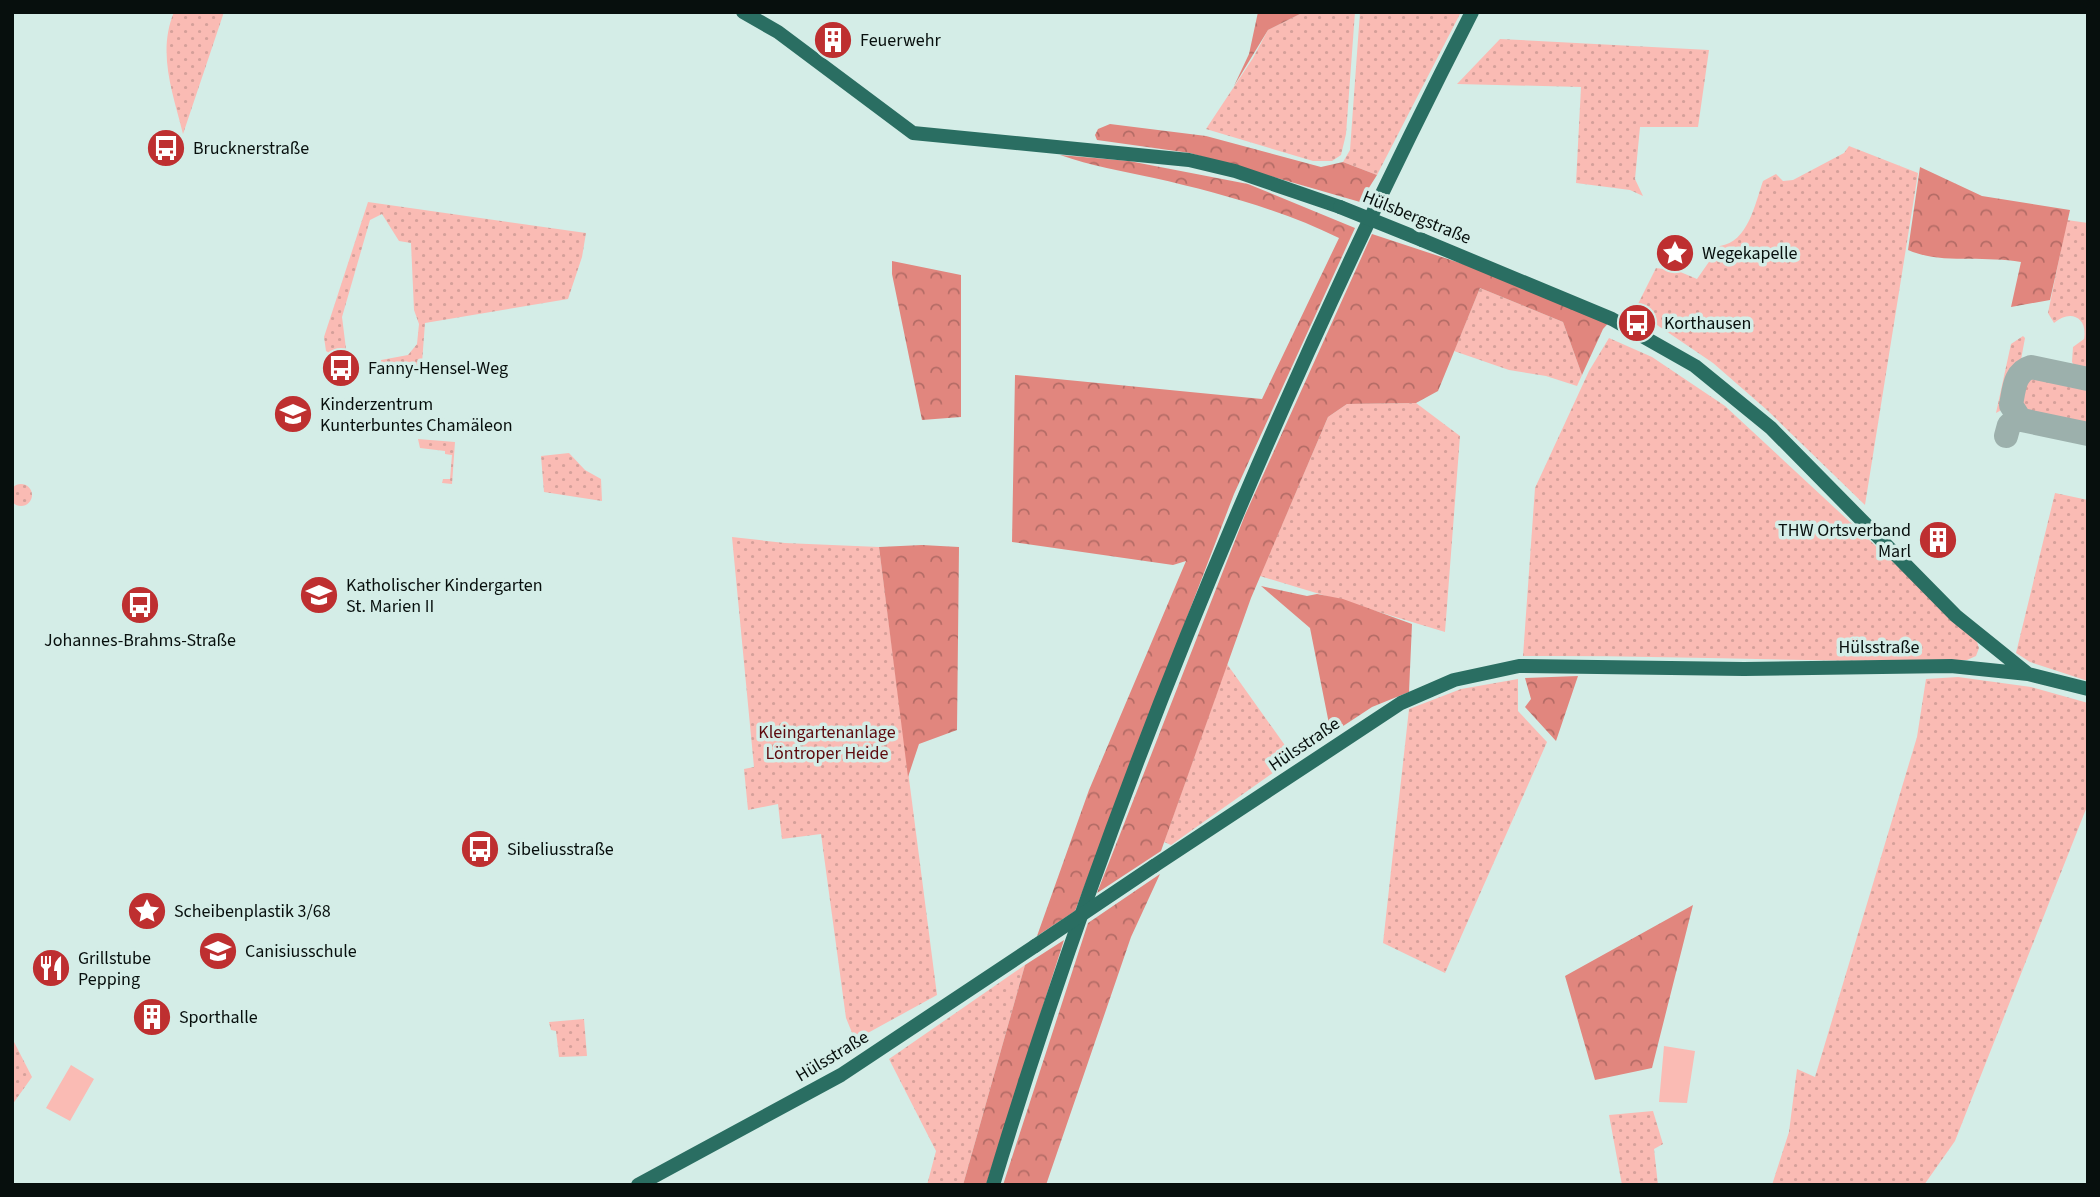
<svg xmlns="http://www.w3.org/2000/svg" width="2100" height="1197" font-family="'Source Sans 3',sans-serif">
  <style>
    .green { fill: url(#green-dots) }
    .forest { fill: url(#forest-crowns) }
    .pitch { fill: #fabbb4 }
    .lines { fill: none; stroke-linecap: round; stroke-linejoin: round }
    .taxiway { stroke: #9cb0ac; stroke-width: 24 }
    .secondary { stroke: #2a6e62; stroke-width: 14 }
    .secondary-bridge { stroke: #2a6e62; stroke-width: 14 }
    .labels { text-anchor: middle; stroke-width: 7; stroke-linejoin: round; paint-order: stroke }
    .poi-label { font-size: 18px; fill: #070f0d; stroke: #d4ede7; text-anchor: start }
    .street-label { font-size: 18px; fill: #070f0d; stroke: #d4ede7 }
    .park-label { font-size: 18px; fill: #5d0a0e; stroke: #d4ede7 }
  </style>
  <defs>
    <pattern id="green-dots" width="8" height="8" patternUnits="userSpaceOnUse" patternTransform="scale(1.75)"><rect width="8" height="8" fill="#fabbb4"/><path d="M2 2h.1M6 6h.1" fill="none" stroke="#d5a09a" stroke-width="1.8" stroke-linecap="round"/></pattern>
    <pattern id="forest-crowns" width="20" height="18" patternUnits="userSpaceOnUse" patternTransform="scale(1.75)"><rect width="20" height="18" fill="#e1867e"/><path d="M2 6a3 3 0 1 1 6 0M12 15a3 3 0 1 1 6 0" fill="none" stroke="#b46c66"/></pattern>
  </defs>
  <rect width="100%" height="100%" fill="#d4ede7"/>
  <path class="green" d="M174,12H224L183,134C173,93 157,53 174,12Z
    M1304,12H1355L1346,134L1341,155L1332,161H1313L1206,129L1253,58L1268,30Z
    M1360,12H1461L1377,175L1343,162L1350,150Z
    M1500,39L1709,50L1698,127H1640L1635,179L1643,196L1630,190L1576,183L1581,87L1457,84Z
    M1849,146L1918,173L1865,505L1767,410L1713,363L1635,310L1656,268L1678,271L1697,279L1720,246C1748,242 1755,204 1763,181L1776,174L1783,181L1793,180L1844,153Z
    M368,202L586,233L582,257L568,299L425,323L422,363L412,371L393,368L382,375L381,360L408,355L417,344L419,324L414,310L411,243L399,241L382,214L370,220L342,317L348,365L326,351L324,337Z
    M2067,220L2088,223V373L2078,371L2072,362L2073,347L2084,339C2088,317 2070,309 2054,323L2048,313Z
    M1480,288L1563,322L1582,375L1577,386L1546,376L1509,370L1454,351Z
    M2023,336L2025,338L2020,365L2012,374L2005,408L1996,413L2011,344Z
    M1609,338L1652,357L1725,406L1976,639L1979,648L1976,656L1967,660C1819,663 1671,655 1523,656L1535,488L1589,371Z
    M2029,373L2088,384V426L2021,410C2014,399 2019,380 2029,373Z
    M1416,403L1460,436L1445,632L1260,576L1328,417L1347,404Z
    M418,439L455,442L452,484L442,483L443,479H450L452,455L445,454V451L420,448Z
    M569,453L585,470L601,479L602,501L544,492L541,456Z
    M10 495a11 11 0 1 1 22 0a11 11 0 1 1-22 0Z
    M2055,493L2088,500V681L2030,662L2016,653Z
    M732,537L785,543L879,547L937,995L855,1040L846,1018L821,834L782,839L778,804L748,810L744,769L754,767Z
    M1227,664L1294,758L1171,845L1164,842Z
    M1958,677L2031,687L2088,703V804L1955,1141L1924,1185H1772L1789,1132L1797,1069L1815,1077L1917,737L1926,679Z
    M1518,679V711L1547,742L1445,973L1383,943L1409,709L1461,689Z
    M1025,965L963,1185H927L936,1151L889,1059Z
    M584,1019L587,1056L559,1057L556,1031L551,1030L549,1022Z
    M12,1038L32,1077L12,1105Z
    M1653,1111L1663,1144L1654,1149L1658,1185H1622L1609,1115Z"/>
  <path class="forest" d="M1258,12H1304L1268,30L1234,86L1249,54Z
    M1110,124L1206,136L1321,167L1343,162L1377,175L1360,202L1190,153L1097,140L1095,135L1098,129Z
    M1060,155L1129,161L1248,184L1355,228L1234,494L1075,911L1037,936L1089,790L1186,561L1173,565L1012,542L1015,375L1262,399L1339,238C1282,210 1216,192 1154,178C1122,171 1091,166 1060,155Z
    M1920,167L1982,196L2070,210L2050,300L2011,307L2021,262C1983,255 1943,265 1908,250Z
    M1372,234L1563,297L1612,319L1603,329L1582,375L1563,322L1480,288L1438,391L1416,403L1347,404L1328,417L1251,598L1161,851L1097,893L1245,515Z
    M892,261L961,275V417L922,420L892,274Z
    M922,545L959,547L957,730L919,744L908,777L879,547Z
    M1261,586L1307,596L1317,594L1343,599L1412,624L1409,692L1372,707L1331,734L1310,628Z
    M1578,676L1556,741L1525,707L1531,699L1525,678Z
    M1160,874L1131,937L1046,1185H1003L1088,923Z
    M1693,905L1652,1068L1595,1080L1565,976Z
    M1064,940L986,1185H963L1025,965Z"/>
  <path class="pitch" d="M1664,1046L1695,1051L1687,1103L1659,1102Z
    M71,1065L94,1079L70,1121L46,1108Z"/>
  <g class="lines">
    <path class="taxiway" d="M2020,419L2011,405C2014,390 2014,372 2031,367L2088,379
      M2006,436L2009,425L2017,419L2088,434"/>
    <path class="secondary" d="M743,12L778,32L913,133L1189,160L1235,171L1340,207
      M1422,240L1612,319L1695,366L1771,428L1956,616L2028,674
      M1154,866L1401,703L1454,680L1519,666L1744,669L1951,666L2028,674L2088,689
      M638,1185L841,1075L1035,946
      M993,1185C1115,780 1280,388 1472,12"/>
    <path class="secondary-bridge" d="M1340,207L1422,240
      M1035,946L1154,866"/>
  </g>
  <defs>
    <g id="building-disc" transform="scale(2.0125)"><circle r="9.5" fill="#be2f30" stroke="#d4ede7"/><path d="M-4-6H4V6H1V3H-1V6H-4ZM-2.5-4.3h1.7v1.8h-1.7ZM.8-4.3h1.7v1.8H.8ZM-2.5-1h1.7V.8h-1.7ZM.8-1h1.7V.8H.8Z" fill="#fff"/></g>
    <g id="bus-disc" transform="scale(2.0125)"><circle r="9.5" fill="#be2f30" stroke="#d4ede7"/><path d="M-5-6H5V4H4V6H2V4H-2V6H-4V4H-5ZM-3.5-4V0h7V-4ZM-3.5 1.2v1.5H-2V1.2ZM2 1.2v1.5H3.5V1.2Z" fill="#fff"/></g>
    <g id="sight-disc" transform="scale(2.0125)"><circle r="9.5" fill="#be2f30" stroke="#d4ede7"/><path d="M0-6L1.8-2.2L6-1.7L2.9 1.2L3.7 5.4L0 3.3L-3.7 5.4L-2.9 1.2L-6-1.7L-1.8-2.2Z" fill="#fff"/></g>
    <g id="school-disc" transform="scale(2.0125)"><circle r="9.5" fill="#be2f30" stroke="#d4ede7"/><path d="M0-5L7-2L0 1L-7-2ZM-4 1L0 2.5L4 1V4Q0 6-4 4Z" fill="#fff"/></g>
    <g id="restaurant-disc" transform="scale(2.0125)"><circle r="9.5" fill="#be2f30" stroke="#d4ede7"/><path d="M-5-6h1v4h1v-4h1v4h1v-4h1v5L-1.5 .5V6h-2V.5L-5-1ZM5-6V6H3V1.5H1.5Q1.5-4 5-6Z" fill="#fff"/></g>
  </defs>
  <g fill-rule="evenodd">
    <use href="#building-disc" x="833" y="40"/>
    <use href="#bus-disc" x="166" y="148"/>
    <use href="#sight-disc" x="1675" y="253"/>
    <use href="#bus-disc" x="1637" y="323"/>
    <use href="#bus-disc" x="341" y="368"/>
    <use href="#school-disc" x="293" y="414"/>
    <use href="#building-disc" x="1938" y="540"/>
    <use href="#school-disc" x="319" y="595"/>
    <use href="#bus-disc" x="140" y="605"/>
    <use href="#bus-disc" x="480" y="849"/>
    <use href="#sight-disc" x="147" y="911"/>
    <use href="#school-disc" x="218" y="951"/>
    <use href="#restaurant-disc" x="51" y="968"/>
    <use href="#building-disc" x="152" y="1017"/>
  </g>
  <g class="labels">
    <g class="poi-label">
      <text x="860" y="46">Feuerwehr</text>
      <text x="193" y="154">Brucknerstraße</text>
      <text x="1702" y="259">Wegekapelle</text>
      <text x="1664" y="329">Korthausen</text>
      <text x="368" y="374">Fanny-Hensel-Weg</text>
      <text x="320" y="410">Kinderzentrum<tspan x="320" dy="21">Kunterbuntes Chamäleon</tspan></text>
      <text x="1911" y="536" text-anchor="end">THW Ortsverband<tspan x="1911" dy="21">Marl</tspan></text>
      <text x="346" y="591">Katholischer Kindergarten<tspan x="346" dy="21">St. Marien II</tspan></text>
      <text x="140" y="646" text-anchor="middle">Johannes-Brahms-Straße</text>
      <text x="507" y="855">Sibeliusstraße</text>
      <text x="174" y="917">Scheibenplastik 3/68</text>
      <text x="245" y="957">Canisiusschule</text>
      <text x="78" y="964">Grillstube<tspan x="78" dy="21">Pepping</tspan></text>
      <text x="179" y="1023">Sporthalle</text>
    </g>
    <g class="street-label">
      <text transform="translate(1417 217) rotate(22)" y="6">Hülsbergstraße</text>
      <text x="1879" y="653">Hülsstraße</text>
      <text transform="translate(1304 744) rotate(-34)" y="6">Hülsstraße</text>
      <text transform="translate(832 1056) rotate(-31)" y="6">Hülsstraße</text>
    </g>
    <g class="park-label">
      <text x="827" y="738">Kleingartenanlage<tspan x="827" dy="21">Löntroper Heide</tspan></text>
    </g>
  </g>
  <rect width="2100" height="1197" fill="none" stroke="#070f0d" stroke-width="28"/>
</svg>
